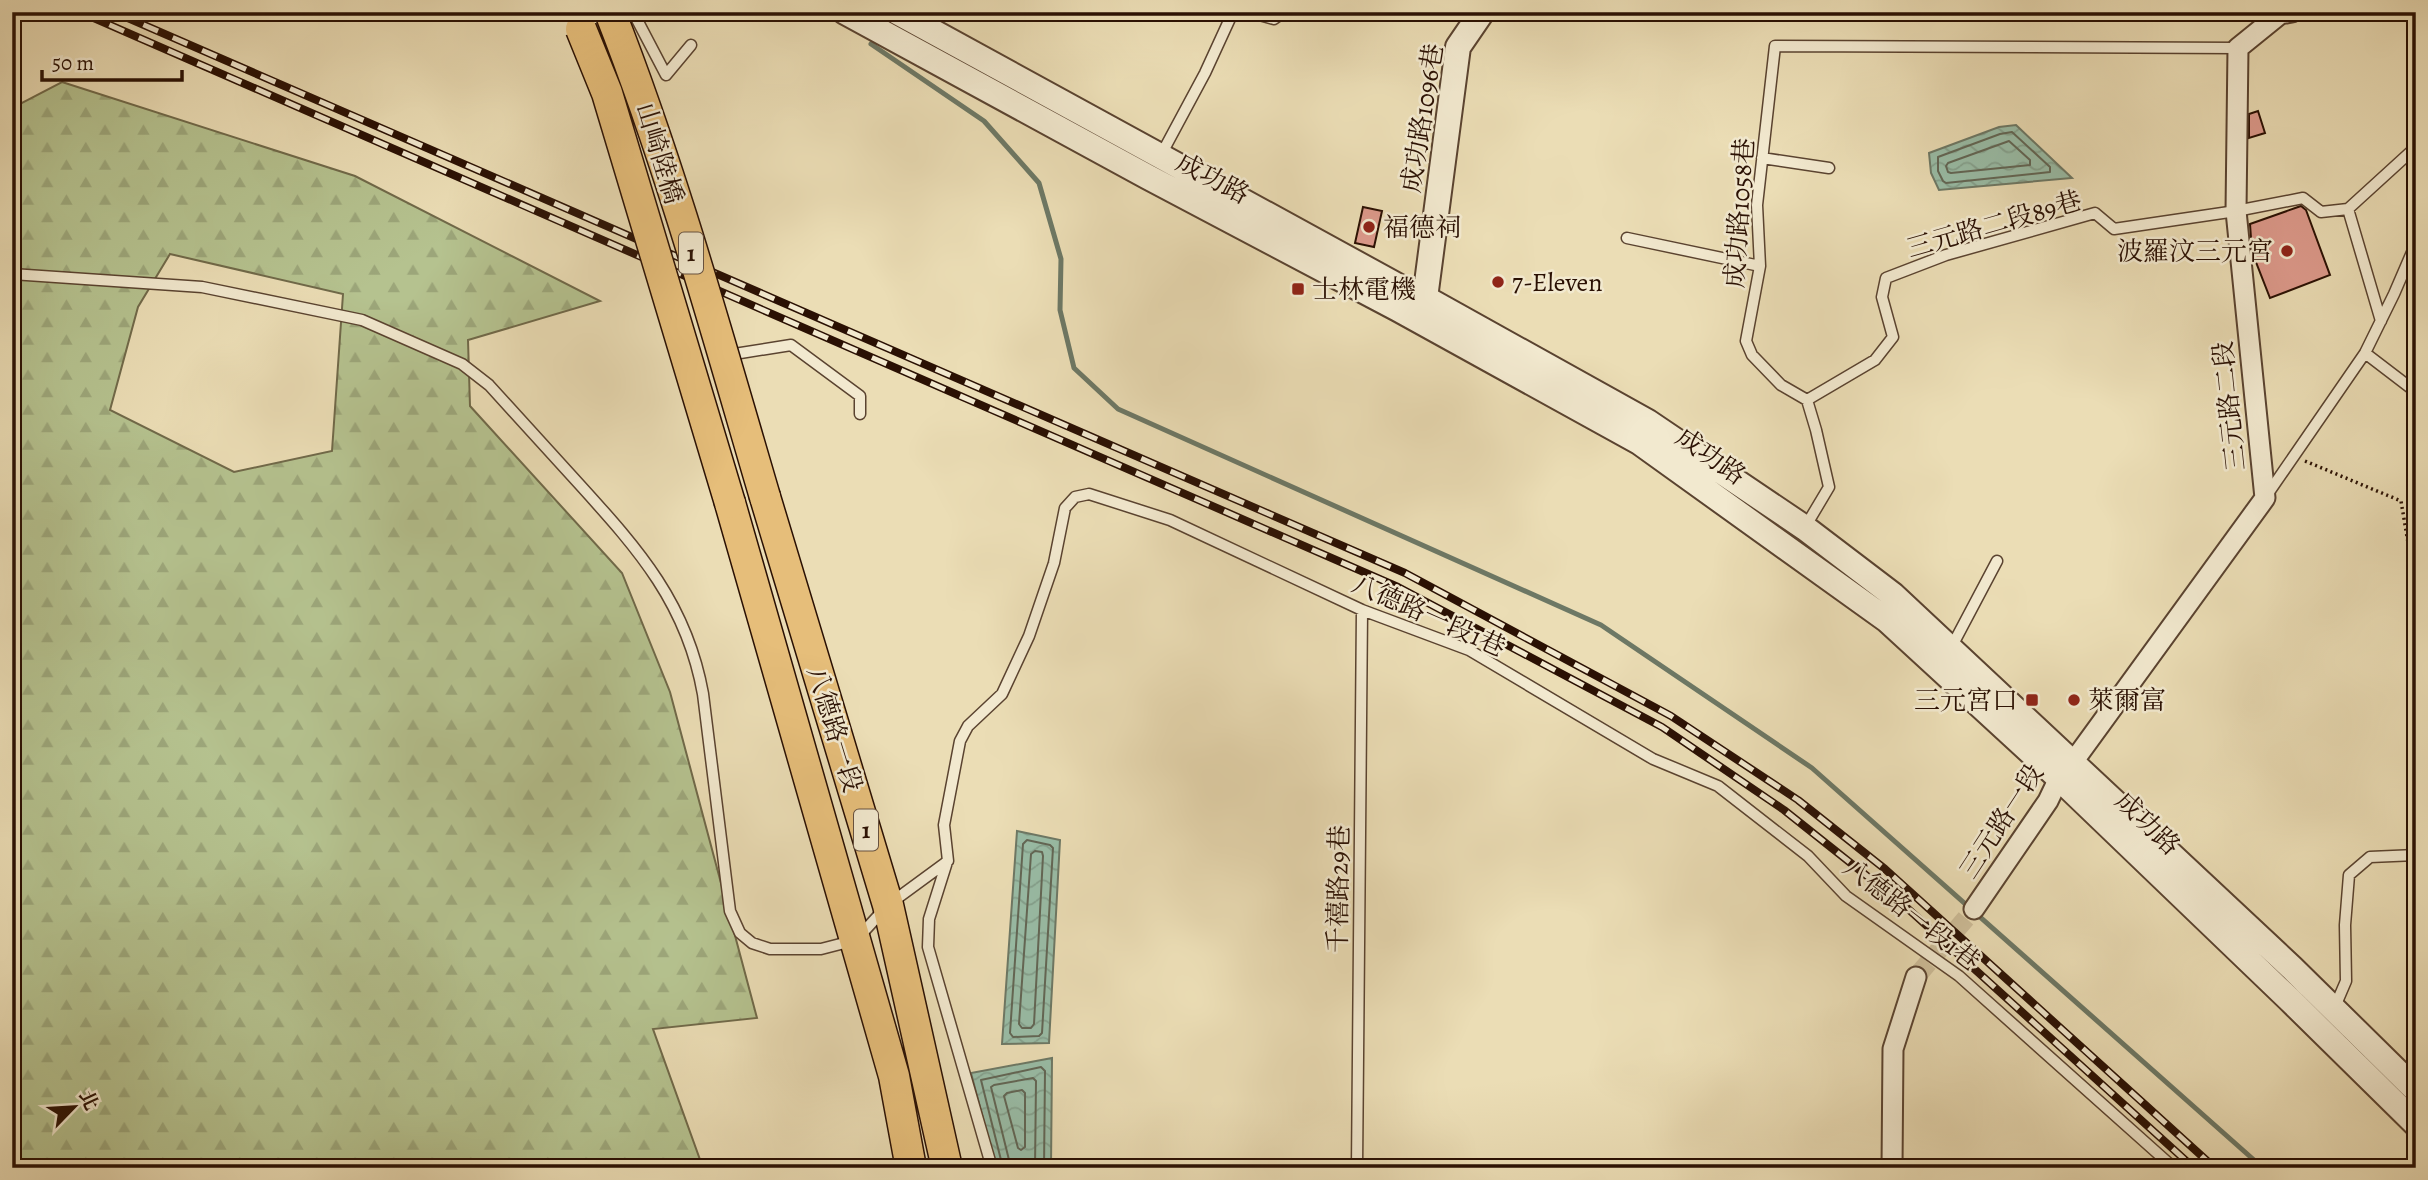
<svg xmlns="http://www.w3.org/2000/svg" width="2428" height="1180" font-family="Alegreya,'Noto Serif TC',serif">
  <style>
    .forest { fill: url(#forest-firs); stroke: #706949; stroke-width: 2; fill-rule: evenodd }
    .water { fill: url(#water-waves); stroke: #6d7865; stroke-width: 2 }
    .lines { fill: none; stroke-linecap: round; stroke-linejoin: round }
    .shore { stroke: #626655; stroke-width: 2 }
    .stream { stroke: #6d7865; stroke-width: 5 }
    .building { fill: #dd9a8c; stroke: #2a1003; stroke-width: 2 }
    .minor-tunnel { stroke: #cebe9a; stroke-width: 19; stroke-dasharray: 19 10; stroke-linecap: butt }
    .service-casing { stroke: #5a4330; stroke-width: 13 }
    .minor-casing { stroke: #5a4330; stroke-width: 23 }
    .tertiary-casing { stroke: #5a4330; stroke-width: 28 }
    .primary-casing { stroke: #2a1003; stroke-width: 33 }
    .path { stroke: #2a1003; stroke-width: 3.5; stroke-dasharray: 2 3.5; stroke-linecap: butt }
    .service { stroke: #f2e9cf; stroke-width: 10 }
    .minor { stroke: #f2e9cf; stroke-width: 19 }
    .tertiary { stroke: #f2e9cf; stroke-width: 24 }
    .primary { stroke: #e6be7a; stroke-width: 30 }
    .rail-casing { stroke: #2a1003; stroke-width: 8 }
    .rail { stroke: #f2e9cf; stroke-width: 5; stroke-dasharray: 16; stroke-linecap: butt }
    .primary-bridge-casing { stroke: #2a1003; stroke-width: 33; stroke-linecap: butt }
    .primary-bridge { stroke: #e6be7a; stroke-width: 30 }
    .poi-dot { fill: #8f2418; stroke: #f2e9cf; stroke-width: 2.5 }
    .labels { text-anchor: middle; stroke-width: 5; stroke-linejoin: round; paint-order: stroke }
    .shield { fill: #f2e9cf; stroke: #665140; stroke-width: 2 }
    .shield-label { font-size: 24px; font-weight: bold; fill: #2a1003 }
    .street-label { font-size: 26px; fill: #2a1003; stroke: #f2e9cf }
    .poi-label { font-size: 26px; fill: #2a1003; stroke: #f2e9cf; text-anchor: start }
  </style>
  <defs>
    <pattern id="forest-firs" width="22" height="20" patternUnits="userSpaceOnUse" patternTransform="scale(1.75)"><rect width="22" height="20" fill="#b5c28f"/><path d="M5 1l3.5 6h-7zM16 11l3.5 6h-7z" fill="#9ca67a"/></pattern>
    <pattern id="water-waves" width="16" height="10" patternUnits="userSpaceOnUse" patternTransform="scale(1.75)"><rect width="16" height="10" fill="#99bda7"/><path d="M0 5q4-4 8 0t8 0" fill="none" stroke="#84a18e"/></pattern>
  </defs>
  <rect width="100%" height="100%" fill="#ebddb5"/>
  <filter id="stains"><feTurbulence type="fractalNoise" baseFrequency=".00286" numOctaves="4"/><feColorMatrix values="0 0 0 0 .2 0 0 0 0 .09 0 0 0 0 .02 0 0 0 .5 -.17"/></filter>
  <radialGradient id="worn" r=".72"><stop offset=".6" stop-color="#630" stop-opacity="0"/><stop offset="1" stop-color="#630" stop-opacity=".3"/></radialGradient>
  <path class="forest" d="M62,82L355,176L600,301L468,340L470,406L622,573L670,692L757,1018L653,1029L703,1168H12V108ZM170,254L343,294L332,451L234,472L110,410L138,307Z"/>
  <path class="water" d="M2016,125L2072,178L1939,190L1931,173L1929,153L1999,127Z
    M1017,831L1060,840L1049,1043L1002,1044Z
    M1052,1058L1051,1168H996L971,1073Z"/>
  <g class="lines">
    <path class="shore" d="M2012,132L2050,167V172L1946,183L1943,181L1938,171V157L2000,134Z
      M2009,141L2030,160V165L1951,173L1948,172L1946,166L1948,163Z
      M1027,840L1050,845L1053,848L1042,1033L1039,1036L1013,1037L1010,1033L1023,844Z
      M1035,851L1042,852L1043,856L1034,1024L1031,1028H1022L1019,1024L1031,854Z
      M1022,1090L1025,1093V1147L1021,1150L1018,1148L1004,1096L1007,1093Z
      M1003,1168L981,1080L1041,1067L1045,1071L1044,1168
      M1011,1168L991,1087L994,1085L1033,1078L1036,1081L1035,1168"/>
    <path class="stream" d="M871,44L984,121L1039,183L1061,259L1060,310L1074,368L1118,409L1601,625L1812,768L2263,1168"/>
  </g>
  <path class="building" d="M2258,111L2265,133L2249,138V114Z
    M2301,206L2306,210L2330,275L2270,298L2252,252L2250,224Z
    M1363,207L1382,211L1374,247L1355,243Z"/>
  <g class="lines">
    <path class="minor-tunnel" d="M1916,977L1974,909"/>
    <g class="service-casing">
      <path id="service" d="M633,12L666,75L691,45
        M1249,12L1274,19L1284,12
        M1161,155L1205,73L1233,12
        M1762,158L1829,168
        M2348,209L2381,321
        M2348,209L2416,147
        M1627,238L1760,266
        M12,274L202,287L362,320L462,364L489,385C519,418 549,451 580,485C639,550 687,604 703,694L730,911L740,933L752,943L770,949H821L856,940L888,905L948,861L944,825L960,741L968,726L1002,694L1029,636L1054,563L1065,508L1075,497L1089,494L1170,520L1362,610L1469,650L1653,759L1718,786L1808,856L1846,896L1959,976L2174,1168
        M2365,353L2416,392
        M728,355L791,345L860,396V414
        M1807,400L1875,360L1893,337L1882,297L1886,278L1946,255L2095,213L2114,229L2236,211L2303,198L2321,212L2348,209
        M2267,495L2365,353L2394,294L2416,243
        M1804,529L1829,487L1816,430L1807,400L1781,385L1752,355L1746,341L1760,266L1757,205L1775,46L2238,48
        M1951,648L1997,561
        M947,862L929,919L928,947L992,1168
        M2334,1009L2346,981L2345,925L2349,875L2370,857L2416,855
        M1357,1168L1362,610"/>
    </g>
    <g class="minor-casing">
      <path id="minor" d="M1974,909L2048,801L2059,778L2073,762L2265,498L2236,211L2238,48L2280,14L2292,12
        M1892,1168L1893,1049L1916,977"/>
    </g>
    <g class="tertiary-casing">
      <path id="tertiary" d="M845,12L1148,177L1398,309L1639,442L1887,620L2059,778L2289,999L2416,1124
        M897,12L1407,291L1425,298L1648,422L1805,528L1893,595L2292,968L2416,1090
        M1420,313L1425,298L1458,47L1482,12"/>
    </g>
    <g class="primary-casing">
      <path id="primary" d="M765,497L888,905L947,1168
        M730,503L894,1076L911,1168"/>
    </g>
    <path class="path" d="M2305,461L2401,501L2416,590"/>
    <use href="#service" class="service"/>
    <use href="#minor" class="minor"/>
    <use href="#tertiary" class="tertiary"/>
    <use href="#primary" class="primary"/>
    <g class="rail-casing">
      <path id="rail" d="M80,12L1398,587L1662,727L1784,810L1906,907L2194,1168
        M114,12L1405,573L1671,716L1798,800L1885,869L2215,1168"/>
    </g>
    <use href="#rail" class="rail"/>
    <g class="primary-bridge-casing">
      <path id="primary-bridge" d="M610,12C672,170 717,334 765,497
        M581,29L607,93L730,503"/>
    </g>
    <use href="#primary-bridge" class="primary-bridge"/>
  </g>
  <g class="poi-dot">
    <circle cx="1369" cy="227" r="7"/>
    <circle cx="2287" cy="251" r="7"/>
    <circle cx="1498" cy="282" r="7"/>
    <rect x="1291" y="282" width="14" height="14" rx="3.5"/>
    <rect x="2025" y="693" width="14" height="14" rx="3.5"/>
    <circle cx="2074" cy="700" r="7"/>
  </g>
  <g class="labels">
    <g class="shield">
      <rect x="679" y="232.5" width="24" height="41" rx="5"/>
      <rect x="854" y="809.5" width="24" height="41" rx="5"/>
    </g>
    <g class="shield-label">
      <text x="691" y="261">1</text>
      <text x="866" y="838">1</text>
    </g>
    <g class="street-label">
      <text transform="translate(1422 118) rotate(-81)" y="9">成功路1096巷</text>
      <text transform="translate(660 153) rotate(73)" y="9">山崎陸橋</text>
      <text transform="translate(1213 178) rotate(28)" y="9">成功路</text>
      <text transform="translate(1739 213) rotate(-86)" y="9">成功路1058巷</text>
      <text transform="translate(1994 224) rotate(-16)" y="9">三元路二段89巷</text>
      <text transform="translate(2229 406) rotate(-96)" y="9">三元路二段</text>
      <text transform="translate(1711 456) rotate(35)" y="9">成功路</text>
      <text transform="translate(1429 615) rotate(24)" y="9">八德路一段1巷</text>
      <text transform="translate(835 729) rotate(73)" y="9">八德路一段</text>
      <text transform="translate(2001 821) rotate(-57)" y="9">三元路一段</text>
      <text transform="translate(2148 823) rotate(44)" y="9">成功路</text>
      <text transform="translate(1338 889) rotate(-89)" y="9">千禧路29巷</text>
      <text transform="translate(1912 914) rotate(38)" y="9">八德路一段1巷</text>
    </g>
    <g class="poi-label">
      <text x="1383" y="236">福德祠</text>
      <text x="2273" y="260" text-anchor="end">波羅汶三元宮</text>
      <text x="1512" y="291">7-Eleven</text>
      <text x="1312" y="298">士林電機</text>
      <text x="2018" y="709" text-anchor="end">三元宮口</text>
      <text x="2088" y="709">萊爾富</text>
    </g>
  </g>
  <rect width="2428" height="1180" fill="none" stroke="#ebddb5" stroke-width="42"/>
  <rect x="14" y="14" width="2400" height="1152" fill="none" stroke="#2a1003" stroke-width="3.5"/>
  <rect x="21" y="21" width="2386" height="1138" fill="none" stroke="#2a1003" stroke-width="2"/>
  <g transform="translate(74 1107) rotate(65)" stroke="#f2e9cf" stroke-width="5" paint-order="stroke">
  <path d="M0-5L12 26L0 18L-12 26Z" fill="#2a1003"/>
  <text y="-10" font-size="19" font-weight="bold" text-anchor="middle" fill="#2a1003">北</text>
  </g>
  <path d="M42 70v10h140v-10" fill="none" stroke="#2a1003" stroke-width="3.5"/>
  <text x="52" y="70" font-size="21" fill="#2a1003" stroke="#f2e9cf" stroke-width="5" paint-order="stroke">50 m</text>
  <rect width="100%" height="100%" filter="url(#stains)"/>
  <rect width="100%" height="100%" fill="url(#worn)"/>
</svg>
